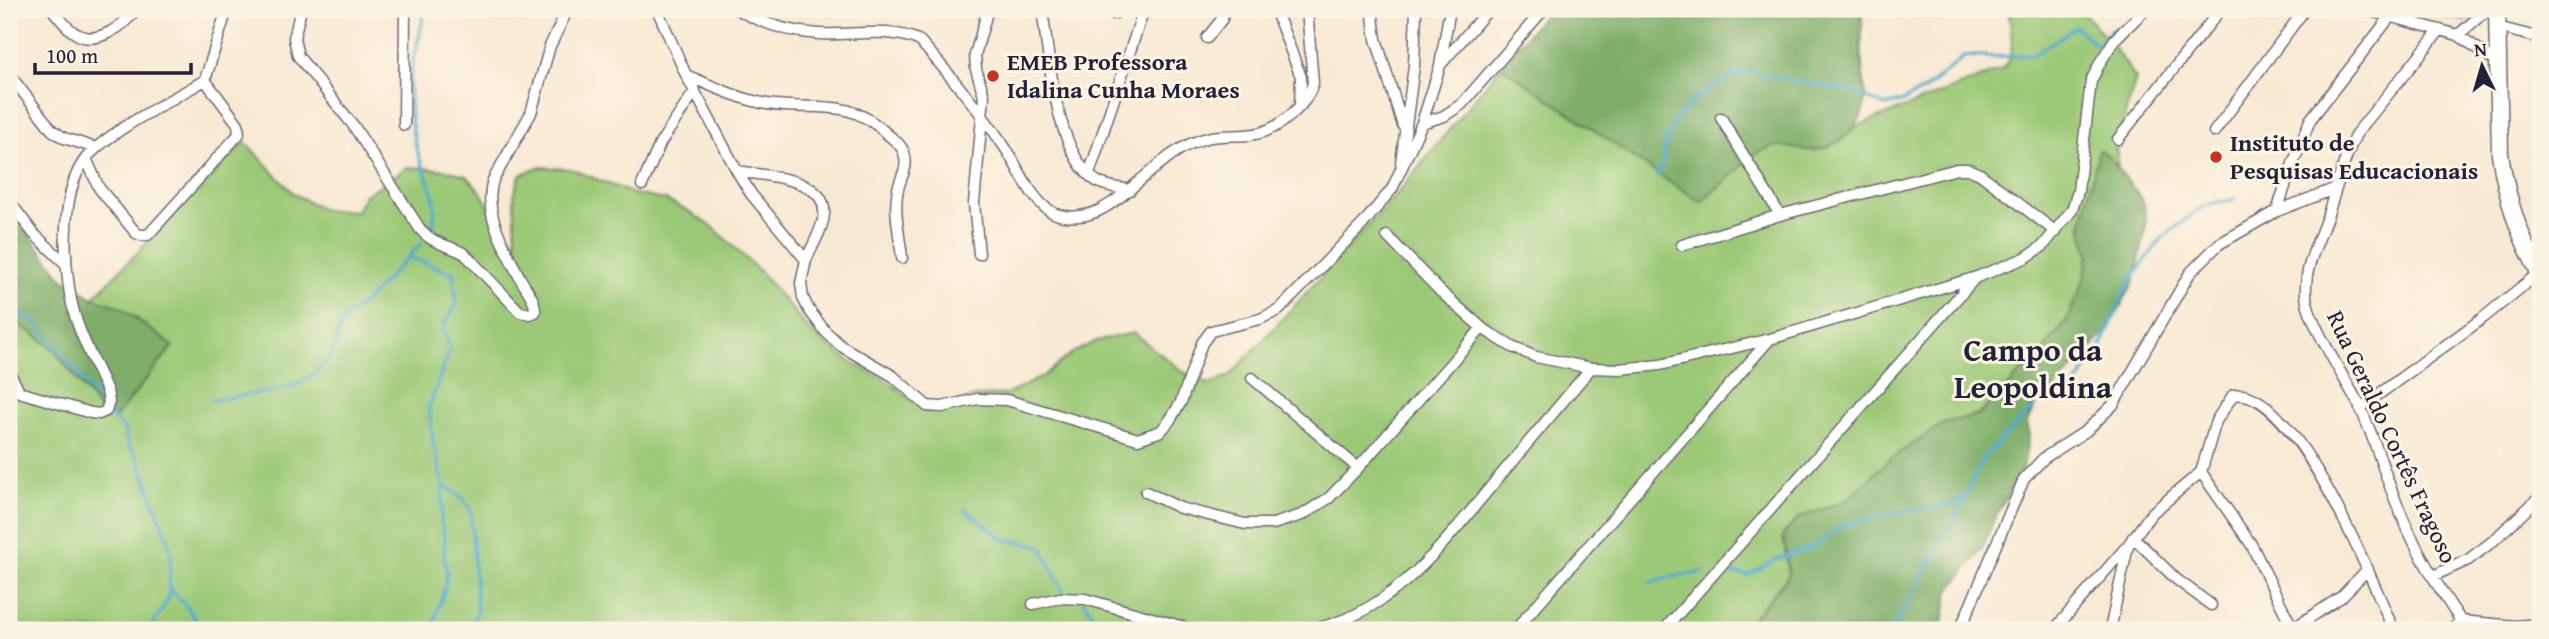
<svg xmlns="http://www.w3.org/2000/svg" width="2549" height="639" font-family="'Gentium Book Plus',serif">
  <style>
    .industrial { fill: #d1bfbf }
    .green { fill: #9cc977; stroke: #5f7659; stroke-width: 2 }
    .forest { fill: #7dad68; stroke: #506852; stroke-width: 2 }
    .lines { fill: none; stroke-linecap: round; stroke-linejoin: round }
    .stream { stroke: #4fabcd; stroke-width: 3.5 }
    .minor-casing { stroke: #6d6870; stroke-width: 13 }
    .trunk-casing { stroke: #6d6870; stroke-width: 19 }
    .minor { stroke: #fff; stroke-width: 10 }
    .trunk { stroke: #fff; stroke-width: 16 }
    .poi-dot { fill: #c8321e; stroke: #fcf5e5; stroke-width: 2.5 }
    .labels { text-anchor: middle; stroke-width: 6; stroke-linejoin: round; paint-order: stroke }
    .poi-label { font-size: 24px; font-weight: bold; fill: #22223b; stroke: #fcf5e5; text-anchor: start }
    .street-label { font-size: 24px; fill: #22223b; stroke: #fcf5e5 }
    .district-label { font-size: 32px; font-weight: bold; fill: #22223b; stroke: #fcf5e5 }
  </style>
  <rect width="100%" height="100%" fill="#fcf5e5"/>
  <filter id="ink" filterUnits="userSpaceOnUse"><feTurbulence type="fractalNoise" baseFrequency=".0143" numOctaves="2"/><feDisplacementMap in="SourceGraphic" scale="14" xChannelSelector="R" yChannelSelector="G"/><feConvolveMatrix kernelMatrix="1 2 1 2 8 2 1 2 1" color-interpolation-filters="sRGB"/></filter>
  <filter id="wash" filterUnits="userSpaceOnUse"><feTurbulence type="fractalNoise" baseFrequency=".00686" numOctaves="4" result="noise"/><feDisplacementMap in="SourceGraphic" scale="28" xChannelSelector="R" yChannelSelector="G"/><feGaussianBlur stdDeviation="1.57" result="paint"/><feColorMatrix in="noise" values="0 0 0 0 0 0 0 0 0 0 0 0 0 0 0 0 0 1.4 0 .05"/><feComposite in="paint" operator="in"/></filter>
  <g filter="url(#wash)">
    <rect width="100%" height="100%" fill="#f8e9d3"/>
    <path class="industrial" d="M2396,9H2478L2477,16L2466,23Z"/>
    <path class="green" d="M2008,9H2080L2111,43L2136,79L2116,144L2118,168L2109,156L2100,150L2083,218L2082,230L2089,254L2083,283L2066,322L2045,348L1980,414L1944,423L1889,460L1847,500L1798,518L1783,535L1789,575L1743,630H9V319L33,333L53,349L100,410L139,320L118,306L93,298L245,142L294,194L323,210L356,211L365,195L408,167L447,170L467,176L481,192L509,246L516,243L514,195L520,175L538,167L571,169L634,194L665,200L686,210L713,227L762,274L811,332L852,363L889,382L926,411L978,396L1008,394L1042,377L1072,353L1097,341L1133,333L1185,373L1209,384L1230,376L1397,194L1501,66L1668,181L1701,201L1757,153L1768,147L1788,145L1807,150L1838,142L1857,126L2003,69C2017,54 2011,27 2008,9Z"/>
    <path class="forest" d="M1549,9H1862C1862,27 1861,45 1862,63C1862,75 1867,89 1865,101C1862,124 1844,144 1820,149C1796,155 1786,137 1757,153L1701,202L1668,181L1501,66Z
      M2099,150L2109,156L2144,203L2146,229L2135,279L2109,328L2054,389L2036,404L2027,422L2029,436L2023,467L1995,517L1982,548L1948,593L1942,630H1743L1789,575L1783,535L1798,518L1847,500L1889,460L1944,423L1980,414L2045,348L2066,322L2083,283L2089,254L2082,230L2083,218Z
      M9,209L62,278L93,298L118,306L173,346L116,417L101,410L53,349L33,333L9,319Z"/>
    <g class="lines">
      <path class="stream" d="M424,9C423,28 417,43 413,61C409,79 409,102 411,120C413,135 417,153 423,167C432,189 440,210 430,234
        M1657,176L1663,162L1666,140L1674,121L1693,100L1732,75L1750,72L1853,92L1885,106L1901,102L1924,90L1965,56L2002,57L2034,54L2076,27L2097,46L2112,29
        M408,257L453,273L457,304L443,326L450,349L429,407L433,442L443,484L441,523L445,541L444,558L447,572L445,586L432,630
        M9,311L36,322L101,403
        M213,400L280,390L304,381L326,363L332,354L344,317L364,303L421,244
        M109,413L124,429L128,445L138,458L169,542L171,551L168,600L149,630
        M443,486C456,491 467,500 471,514L477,611L470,630
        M964,509L1003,539L1041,546L1064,594
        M1723,572L1749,575L1777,559L1816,546L1842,526L1871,518L1945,505L1963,498
        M1651,583L1670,577L1705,572
        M169,588L187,607L202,630
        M1084,602L1104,630
        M1892,630L1955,519L1983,458L2031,410L2040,395L2058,393L2076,384L2098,354L2128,284L2161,239L2199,209L2210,204L2235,199"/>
    </g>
  </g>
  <g filter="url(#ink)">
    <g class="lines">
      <g class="minor-casing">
        <path id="minor" d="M52,9C59,17 66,28 75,33C96,47 124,26 136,9
          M301,9L294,38L298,56L353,125L420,229C432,244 449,245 465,254L520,312L530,314L535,312C536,300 526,289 520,278C506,250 482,212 493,180L531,113L550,46L568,9
          M657,9L686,75L737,171L751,194L806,260L801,283L803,298L809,310L825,331L841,346L893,376L927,406L942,407L978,399L1007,400L1138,439L1161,431L1170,420L1181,402L1202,343L1211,331L1260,319L1279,310L1363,224L1392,189L1422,123L1440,66L1450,9
          M737,9C762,24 790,32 819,34C852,36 890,26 920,41C949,74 979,109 1004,146C1018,166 1029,197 1050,211C1064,220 1088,217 1102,209C1139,189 1165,148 1207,138C1223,134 1239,137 1255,134C1278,130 1307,106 1313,83L1307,9
          M1042,9C1049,54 1055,157 1098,182C1107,187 1120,188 1130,190
          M1114,9V14
          M1275,9L1301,77L1300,105
          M1372,9L1376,39L1403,126
          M2363,9L2458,35L2497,62
          M2497,27L2540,38
          M2440,30L2356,134C2343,160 2337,187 2328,214C2319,241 2304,266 2306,295C2307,320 2346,380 2359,405C2375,438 2384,475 2399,509C2415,548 2437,586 2461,621L2515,626L2540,624
          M2458,35L2488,9
          M1207,38L1222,19L1223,9
          M1441,64L1489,9
          M9,74L52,130L64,138L96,148
          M686,75C712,86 739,99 767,104C815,112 847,95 887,134C893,139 902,145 904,153C909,167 901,176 898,189C893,210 900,237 902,258
          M205,80L227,9
          M1721,118L1780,215
          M1422,123L1444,116L1462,104L1544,9
          M404,125L405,9
          M2214,132L2305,9
          M2118,139L2221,9
          M86,158L99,188L136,233L141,235H148L239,134L238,124L205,80
          M1401,163L1414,66L1416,9
          M737,171C763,176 827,177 824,214C823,229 812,246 806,260
          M1089,174L1144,9
          M642,185L661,142L695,91
          M9,201L34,234L65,263
          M2277,211L2289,174L2310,120L2390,17
          M1387,236L1441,292L1482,328L1512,347L1536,357L1591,368L1619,369L1660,365L1770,339L1977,277L2025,258L2043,246L2072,210L2078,191L2091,81L2101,61L2115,39L2146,9
          M1682,245L1780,215L1957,169H1968L1980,174L2056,232
          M979,254L974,203L984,96L976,69L975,55L988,9
          M9,372L19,391
          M1252,378L1358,468
          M9,389L91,413L99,414L106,411L109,402L107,391C97,368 85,346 77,322C63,282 57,190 88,156C113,129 172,100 205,80
          M2360,408L2483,318L2539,273
          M2201,472L2251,544L2293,629
          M1146,492L1180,508L1245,524H1273L1302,515L1329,498L1358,468L1482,328
          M2133,537L2176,579L2211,605
          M2433,576L2468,560L2493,541L2540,497
          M1033,604L1060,598L1085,599L1194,630
          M1309,630C1392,615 1443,544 1494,483C1526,445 1558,407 1591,368
          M1515,630L1770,339
          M1664,630L1976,277
          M1960,630L2024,479L2044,458L2086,431L2113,405L2190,273L2219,244L2277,211L2334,189
          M2054,630L2128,545L2152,513L2201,472L2216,421L2233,395C2292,383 2372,579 2391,624L2392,630
          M2110,630L2128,546
          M2291,630L2341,597L2368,569
          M2451,630L2461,621"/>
      </g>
      <g class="trunk-casing">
        <path id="trunk" d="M2497,9L2500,154C2507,200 2518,233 2540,274"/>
      </g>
      <use href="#minor" class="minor"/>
      <use href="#trunk" class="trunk"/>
    </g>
  </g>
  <g class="poi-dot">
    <circle cx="993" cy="76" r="7"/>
    <circle cx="2216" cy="157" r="7"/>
  </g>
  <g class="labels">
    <g class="poi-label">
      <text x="1007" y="70">EMEB Professora<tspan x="1007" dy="28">Idalina Cunha Moraes</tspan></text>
      <text x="2230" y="151">Instituto de<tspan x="2230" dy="28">Pesquisas Educacionais</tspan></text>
    </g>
    <g class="street-label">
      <text transform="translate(2392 437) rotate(65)" y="8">Rua Geraldo Cortês Fragoso</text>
    </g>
    <g class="district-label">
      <text x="2033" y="361">Campo da<tspan x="2033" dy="37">Leopoldina</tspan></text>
    </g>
  </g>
  <rect width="2549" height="639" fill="none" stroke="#fcf5e5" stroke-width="35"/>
  <g transform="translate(2482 66) rotate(355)" stroke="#fcf5e5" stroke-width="5" paint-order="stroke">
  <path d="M0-5L12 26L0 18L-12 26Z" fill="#22223b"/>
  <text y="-10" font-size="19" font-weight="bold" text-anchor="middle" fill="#22223b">N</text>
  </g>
  <path d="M35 63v10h156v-10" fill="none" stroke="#22223b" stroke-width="3.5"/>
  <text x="46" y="63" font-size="21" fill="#22223b" stroke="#fcf5e5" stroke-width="5" paint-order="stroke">100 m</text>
</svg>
